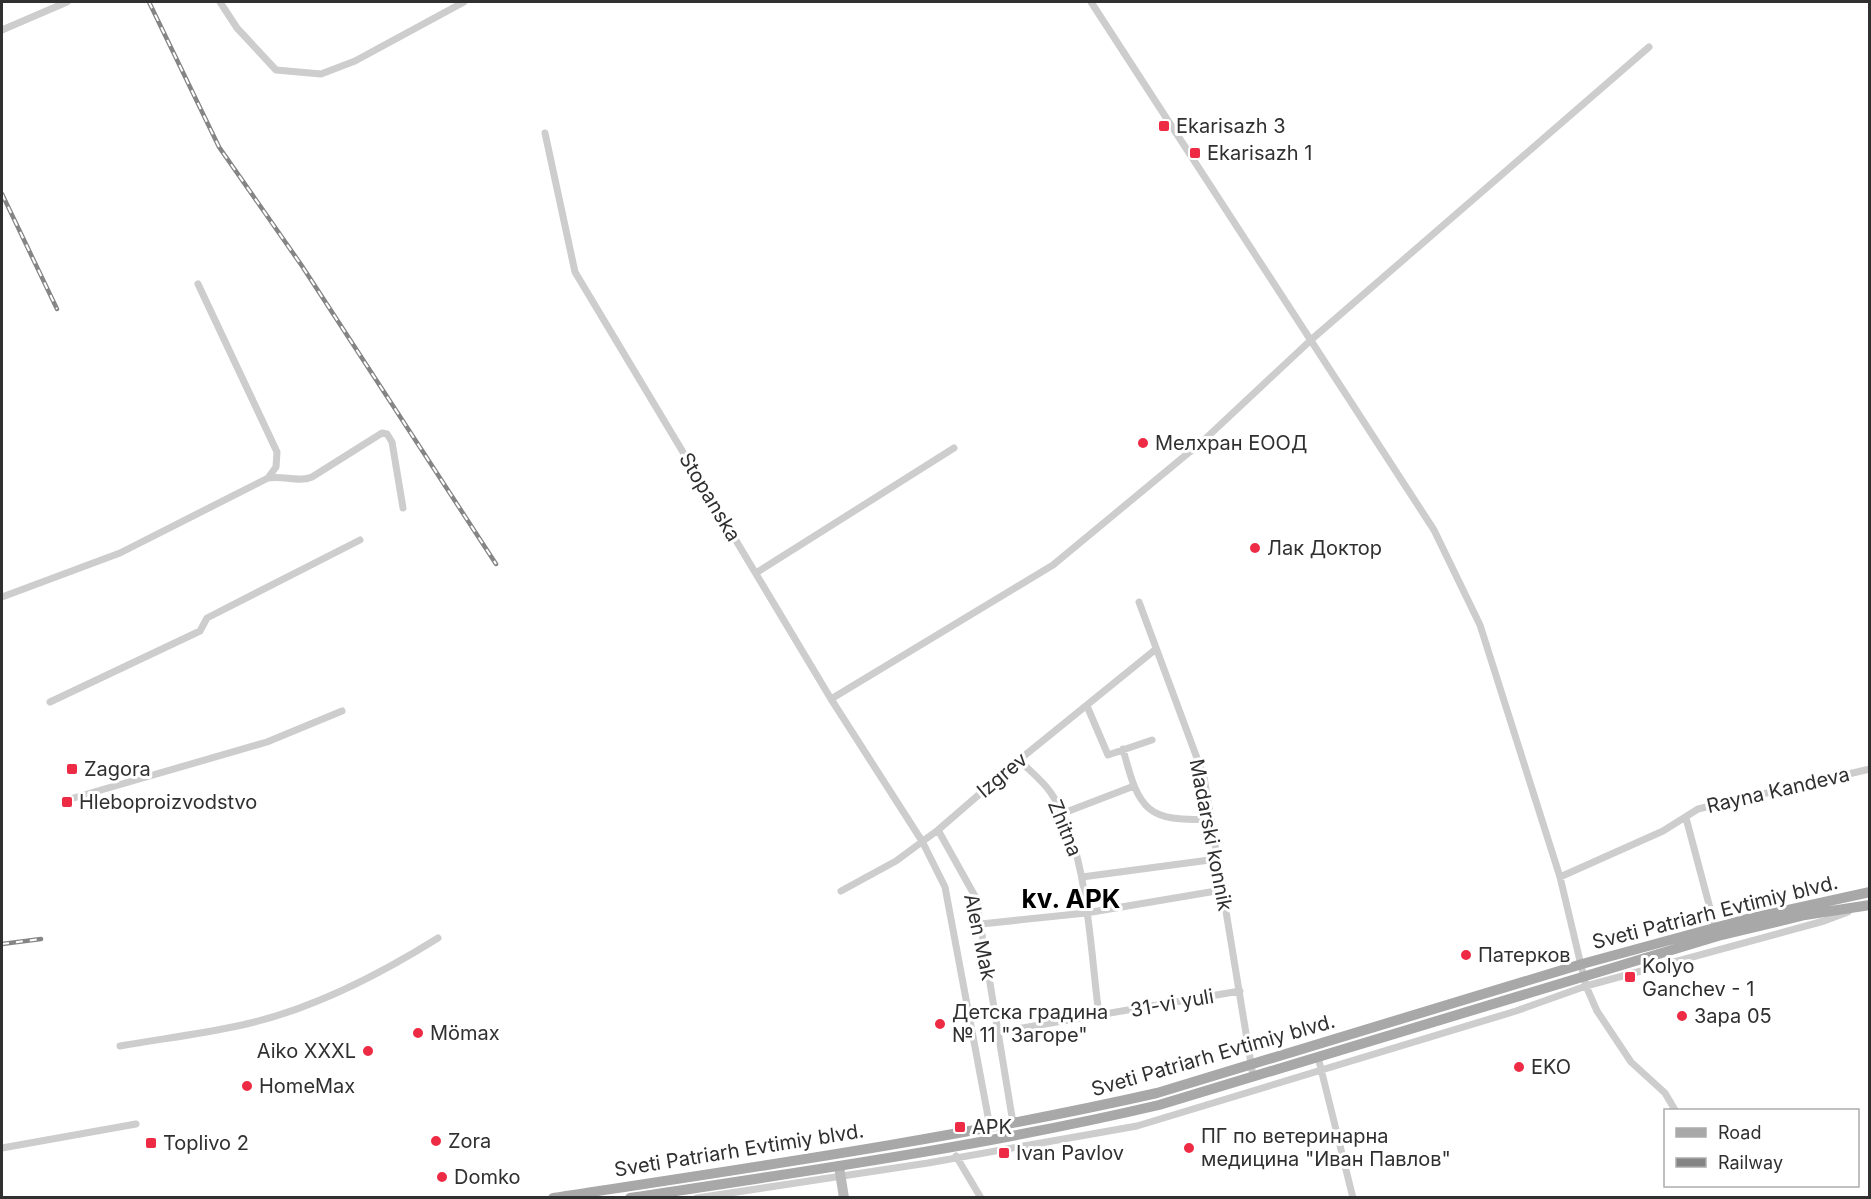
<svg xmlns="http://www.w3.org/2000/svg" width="1871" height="1199" font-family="Inter,sans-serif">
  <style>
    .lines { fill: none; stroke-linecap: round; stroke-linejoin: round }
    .minor { stroke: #cdcdcd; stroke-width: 7 }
    .secondary { stroke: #bababa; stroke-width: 10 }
    .primary { stroke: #a8a8a8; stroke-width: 10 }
    .rail-casing { stroke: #858585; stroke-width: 4.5 }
    .rail { stroke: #fff; stroke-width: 2; stroke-dasharray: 7; stroke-linecap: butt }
    .poi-dot { fill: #ee2b44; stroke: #fff; stroke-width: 2 }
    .labels { text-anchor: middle; stroke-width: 6; stroke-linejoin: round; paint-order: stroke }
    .poi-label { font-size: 20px; fill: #303030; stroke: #fff; text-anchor: start }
    .street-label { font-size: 20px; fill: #303030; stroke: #fff }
    .district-label { font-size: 26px; font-weight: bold; fill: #000; stroke: #fff }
  </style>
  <rect width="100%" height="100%" fill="#fff"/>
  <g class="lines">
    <path class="minor" d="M220,2L237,28L276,70L321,74L355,61L464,2
      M1091,2L1434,530L1480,625L1560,877L1586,986L1597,1011L1631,1062L1665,1093L1675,1110
      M2,30L67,2
      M545,133L575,272L831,699L922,841L945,887L990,1127
      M198,284L277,452L276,467L268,478
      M756,573L954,448
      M2,597L120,553L268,478C283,475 298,483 312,477L382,433L387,434L392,442L403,508
      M1139,602L1204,777L1253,1076
      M831,699L1053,565L1204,440L1312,339L1649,47
      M50,702L200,631L207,618L360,540
      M1087,706L1108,755L1152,740
      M1123,749C1139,811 1147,822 1211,819
      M1019,760C1029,770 1043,781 1051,793C1088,847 1090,950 1099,1015
      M70,799L267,742L342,711
      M1061,814L1134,786
      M1686,818L1715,927
      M938,830L976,898L1013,1123
      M1082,877L1217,859
      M1560,877L1663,831L1698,809L1870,769
      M841,891L896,861L938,830L1019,760L1156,649
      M981,924L1086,913L1222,890
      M998,1032L1240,991
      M120,1046C160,1039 202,1034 242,1025C311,1010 379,975 438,938
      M1318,1057L1353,1198
      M2,1148L136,1124
      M956,1156L981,1198
      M697,1198L928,1163L1137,1126L1516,1011L1586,986L1824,921L1848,912"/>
    <path class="secondary" d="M839,1166L844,1198"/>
    <path class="primary" d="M553,1198C755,1167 958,1138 1157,1093L1582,964L1747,919L1870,892
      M630,1198C807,1171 984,1146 1159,1105L1718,936L1805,915L1870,905"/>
    <g class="rail-casing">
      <path id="rail" d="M149,2L219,147L302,266L496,564
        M2,194L57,309
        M2,944L41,939"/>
    </g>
    <use href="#rail" class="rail"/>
  </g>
  <g class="poi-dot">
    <rect x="1158" y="120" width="12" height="12" rx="3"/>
    <rect x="1189" y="147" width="12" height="12" rx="3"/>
    <circle cx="1143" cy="443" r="6"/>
    <circle cx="1255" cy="548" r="6"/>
    <rect x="66" y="763" width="12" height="12" rx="3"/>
    <rect x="61" y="796" width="12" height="12" rx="3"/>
    <circle cx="1466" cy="955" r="6"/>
    <rect x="1624" y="971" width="12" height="12" rx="3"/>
    <circle cx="1682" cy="1016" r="6"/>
    <circle cx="940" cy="1024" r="6"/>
    <circle cx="418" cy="1033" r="6"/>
    <circle cx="368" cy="1051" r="6"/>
    <circle cx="1519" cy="1067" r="6"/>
    <circle cx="247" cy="1086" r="6"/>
    <rect x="954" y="1121" width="12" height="12" rx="3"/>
    <circle cx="436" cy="1141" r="6"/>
    <rect x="145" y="1137" width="12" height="12" rx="3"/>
    <circle cx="1189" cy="1148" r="6"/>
    <rect x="998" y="1147" width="12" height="12" rx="3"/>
    <circle cx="442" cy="1177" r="6"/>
  </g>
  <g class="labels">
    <g class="poi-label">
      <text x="1176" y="133">Ekarisazh 3</text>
      <text x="1207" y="160">Ekarisazh 1</text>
      <text x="1155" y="450">Мелхран ЕООД</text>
      <text x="1267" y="555">Лак Доктор</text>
      <text x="84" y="776">Zagora</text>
      <text x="79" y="809">Hleboproizvodstvo</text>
      <text x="1478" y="962">Патерков</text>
      <text x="1642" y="973">Kolyo<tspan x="1642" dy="23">Ganchev - 1</tspan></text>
      <text x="952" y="1019">Детска градина<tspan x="952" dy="23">№ 11 "Загоре"</tspan></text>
      <text x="1694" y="1023">Зара 05</text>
      <text x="430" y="1040">Mömax</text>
      <text x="356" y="1058" text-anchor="end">Aiko XXXL</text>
      <text x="1531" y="1074">EKO</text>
      <text x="259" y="1093">HomeMax</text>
      <text x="972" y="1134">APK</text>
      <text x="1201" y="1143">ПГ по ветеринарна<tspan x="1201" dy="23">медицина "Иван Павлов"</tspan></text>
      <text x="448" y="1148">Zora</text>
      <text x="163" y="1150">Toplivo 2</text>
      <text x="1016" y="1160">Ivan Pavlov</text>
      <text x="454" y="1184">Domko</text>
    </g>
    <g class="street-label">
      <text transform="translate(710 497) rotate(59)" y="7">Stopanska</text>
      <text transform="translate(1002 775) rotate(-40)" y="7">Izgrev</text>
      <text transform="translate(1778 790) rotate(-13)" y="7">Rayna Kandeva</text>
      <text transform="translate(1065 828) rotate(68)" y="7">Zhitna</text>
      <text transform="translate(1211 835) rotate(79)" y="7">Madarski konnik</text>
      <text transform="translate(1715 912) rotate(-14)" y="7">Sveti Patriarh Evtimiy blvd.</text>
      <text transform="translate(980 937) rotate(78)" y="7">Alen Mak</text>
      <text transform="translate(1172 1003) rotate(-10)" y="7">31-vi yuli</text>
      <text transform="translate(1213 1055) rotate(-16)" y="7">Sveti Patriarh Evtimiy blvd.</text>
      <text transform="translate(739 1150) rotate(-9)" y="7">Sveti Patriarh Evtimiy blvd.</text>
    </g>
    <g class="district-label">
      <text x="1071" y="908">kv. APK</text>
    </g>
  </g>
  <rect width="1871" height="1199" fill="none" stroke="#303030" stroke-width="6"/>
  <rect x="1664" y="1109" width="195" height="78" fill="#ffffff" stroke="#acacac" stroke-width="1.5"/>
  <rect x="1676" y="1128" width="30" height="9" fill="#a8a8a8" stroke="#acacac" stroke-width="1.5"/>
  <text x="1718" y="1139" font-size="18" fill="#303030">Road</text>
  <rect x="1676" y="1158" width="30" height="9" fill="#858585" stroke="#acacac" stroke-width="1.5"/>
  <text x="1718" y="1169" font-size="18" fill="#303030">Railway</text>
</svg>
